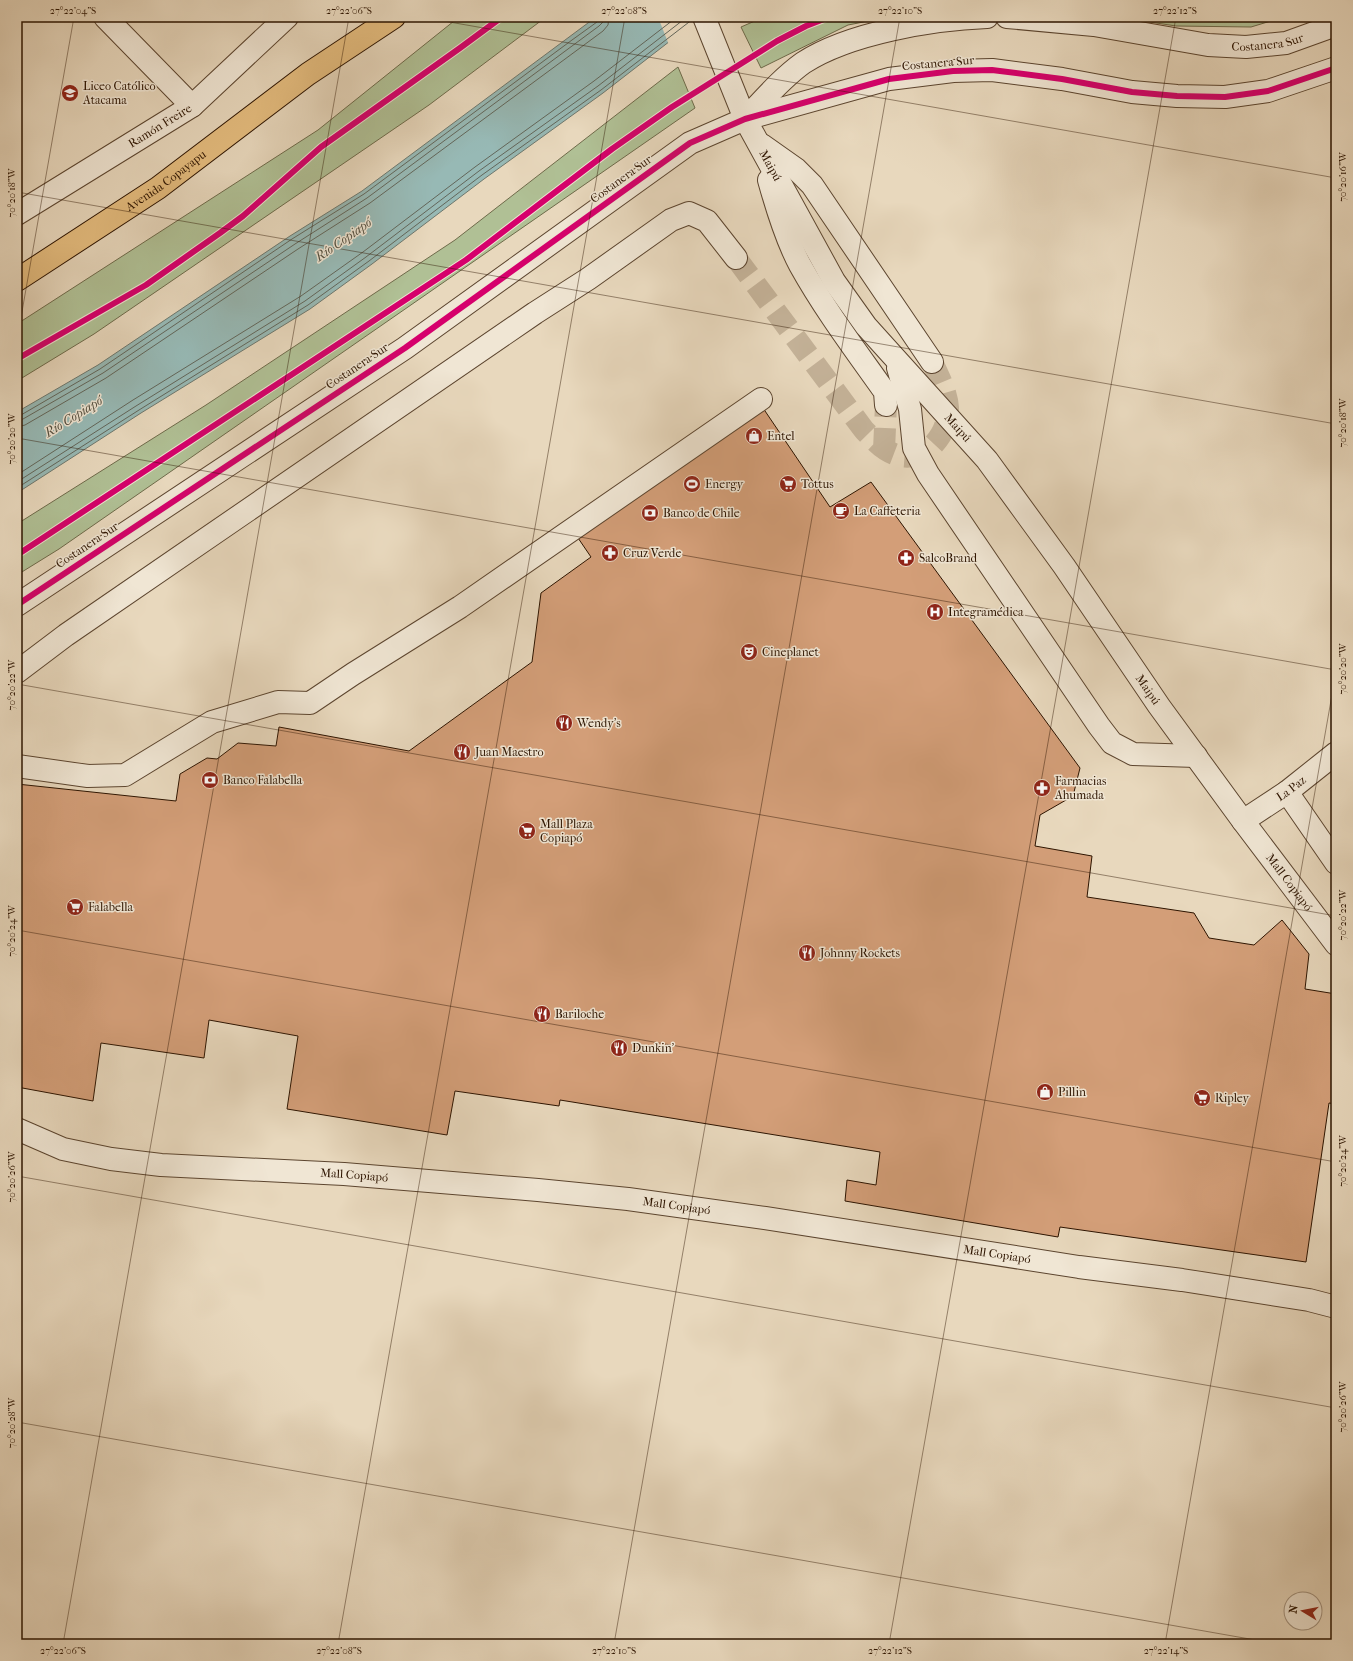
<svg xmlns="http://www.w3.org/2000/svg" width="1353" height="1661" font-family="'IM FELL French Canon',serif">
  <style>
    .green { fill: #b0c095; stroke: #6e6a4a }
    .water { fill: #97b9b5; stroke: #6d776d }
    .pier { fill: #e8d8bd }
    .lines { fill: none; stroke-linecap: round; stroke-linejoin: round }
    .shore { stroke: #62665a; stroke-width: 1 }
    .building { fill: #d39e78; stroke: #2d1400 }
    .minor-tunnel { stroke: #c3b197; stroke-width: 22; stroke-dasharray: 22 11; stroke-linecap: butt }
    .minor-casing { stroke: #5c452f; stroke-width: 24 }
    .highway-casing { stroke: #2d1400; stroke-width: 24 }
    .minor { stroke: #f0e6d4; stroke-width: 22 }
    .highway { stroke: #e4bc7e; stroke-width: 22 }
    .cycleway-casing { stroke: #f0e6d4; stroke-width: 8 }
    .cycleway { stroke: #d6006c; stroke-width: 6 }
    .ticks { fill: none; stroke: #2d1400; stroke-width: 1; stroke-opacity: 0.45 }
    .labels { text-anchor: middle; stroke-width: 3; stroke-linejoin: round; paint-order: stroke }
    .street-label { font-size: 12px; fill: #2d1400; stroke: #f0e6d4 }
    .poi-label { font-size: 12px; fill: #2d1400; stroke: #f0e6d4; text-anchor: start }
    .water-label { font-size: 13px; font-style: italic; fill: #524e3f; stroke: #f0e6d4 }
    .neatline { fill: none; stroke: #2d1400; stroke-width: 1.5 }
    .ticks-label { font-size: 10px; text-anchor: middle; fill: #2d1400 }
  </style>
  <rect width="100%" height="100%" fill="#e8d8bd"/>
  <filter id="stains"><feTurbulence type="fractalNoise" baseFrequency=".005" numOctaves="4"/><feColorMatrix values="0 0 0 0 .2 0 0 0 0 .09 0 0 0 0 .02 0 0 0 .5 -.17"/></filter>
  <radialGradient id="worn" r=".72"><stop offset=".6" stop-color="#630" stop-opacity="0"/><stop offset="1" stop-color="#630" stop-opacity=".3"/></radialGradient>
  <path class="green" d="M459,17H546L429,105L94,334L17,381V324L318,130Z
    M764,17H889L848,25L761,68L741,27Z
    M1117,17H1284L1251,27L1176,26Z
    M678,67L695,108L59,549L17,575V524L206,405L455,240Z"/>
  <path class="water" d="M596,17H701L603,93L484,179L372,264L310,309L141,413L17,493V412L98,365L290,236L362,191Z"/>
  <path class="pier" d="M658,17H703L669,45Z"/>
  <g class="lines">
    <path class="shore" d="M17,416L21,415L100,369L292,239L364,194L572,40L597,22L598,17
      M17,421L23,419L103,373L295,244L367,198L599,26L603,22V17
      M17,427L25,425L106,378L298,249L370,203L603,31L608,25L609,17
      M17,475L133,400L301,296L363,252L475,167L594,81L677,17
      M17,482L136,406L305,301L366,257L479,171L598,86L687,17
      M17,488L139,410L308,305L369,261L482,175L601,90L693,19"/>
  </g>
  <path class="building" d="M763,408L830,507L871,482L1080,768L1073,796L1040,815L1035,846L1092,856L1087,897L1194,913L1209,938L1254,945L1282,920L1309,954L1305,989L1336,994V1104L1329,1103L1306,1262L1060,1227L1058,1237L845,1201L847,1180L876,1185L880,1152L560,1100L559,1106L455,1091L447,1135L287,1109L298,1036L209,1020L204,1058L101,1043L93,1101L17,1087V784L176,801L180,774L207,758L217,759L238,743L276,746L279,727L409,751L532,662L541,593L591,557L576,535Z"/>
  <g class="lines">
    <path class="minor-tunnel" d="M736,258L864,430C874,440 883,451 897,455C925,464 949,434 948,408C947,392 939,377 932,362
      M884,450L886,405"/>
    <g class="minor-casing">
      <g id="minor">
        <path d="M105,17L192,106"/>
        <path id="s1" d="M704,17L745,119L834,281L866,326L987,460L1064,566L1159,706L1243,821L1336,944"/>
        <path id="s2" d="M1007,17L1094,25L1208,45L1246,47L1286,43L1336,25"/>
        <path d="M746,118C764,99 782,78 803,63C849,33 933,19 987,17"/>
        <path d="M762,145L796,169L812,185L932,362"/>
        <path d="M769,180C777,209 786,239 800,265C825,310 856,351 885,392L886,405"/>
        <path id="s3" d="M17,214L192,106L287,17"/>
        <path d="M898,368L910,409L914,448L928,474L1099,726L1112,743L1133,754L1196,756"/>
        <path d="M17,605L405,348L690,143L745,119L889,79L953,71L992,70L1062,79L1132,92L1177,96L1225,97L1268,91L1336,68"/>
        <path d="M17,672L66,635L535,313L588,279L671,220L689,213L707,221L736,258"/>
        <path d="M17,766L88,776L125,775L212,722L278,702L310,703L353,674L460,607L761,399"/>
        <path d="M1287,792L1336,863"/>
        <path id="s4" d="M1243,821L1287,792L1336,753"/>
        <path id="s5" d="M17,1129L63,1149L111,1159L161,1165L344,1174L538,1190L628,1199L765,1218L1079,1267L1182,1280L1309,1300L1336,1307"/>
      </g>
    </g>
    <g class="highway-casing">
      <g id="highway">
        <path id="s6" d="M17,280L158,188L308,74L394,17"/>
      </g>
    </g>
    <use href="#minor" class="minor"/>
    <use href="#highway" class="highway"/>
    <g class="cycleway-casing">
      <path id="cycleway" d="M17,359L146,285L220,233L243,216L321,147L460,48L502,17
        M17,555L466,260L612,149L672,107L777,41L806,26L829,17
        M17,605L405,348L690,143L745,119L889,79L953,71L992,70L1062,79L1132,92L1177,96L1225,97L1268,91L1336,68"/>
    </g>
    <use href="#cycleway" class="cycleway"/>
  </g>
  <path class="ticks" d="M421,17L1336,178M17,192L1336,424M17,340L74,17M17,438L1336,670M17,684L1336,916M17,930L1336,1162M17,1176L1336,1408M17,1422L1278,1644M63,1644L349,17M338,1644L625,17M614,1644L900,17M889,1644L1176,17M1165,1644L1336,672"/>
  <defs>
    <g id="school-disc" transform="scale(0.9)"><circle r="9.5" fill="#8f2418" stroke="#f0e6d4"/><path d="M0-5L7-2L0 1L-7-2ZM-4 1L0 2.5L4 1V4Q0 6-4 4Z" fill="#fff"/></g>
    <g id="shop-disc" transform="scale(0.9)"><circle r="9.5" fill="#8f2418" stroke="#f0e6d4"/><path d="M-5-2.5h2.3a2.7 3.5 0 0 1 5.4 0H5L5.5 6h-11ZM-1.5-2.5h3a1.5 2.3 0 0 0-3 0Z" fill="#fff"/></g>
    <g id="stadium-disc" transform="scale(0.9)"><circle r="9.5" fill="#8f2418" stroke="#f0e6d4"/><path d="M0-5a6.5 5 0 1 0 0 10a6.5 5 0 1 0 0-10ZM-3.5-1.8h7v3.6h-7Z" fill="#fff"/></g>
    <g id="supermarket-disc" transform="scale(0.9)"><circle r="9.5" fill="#8f2418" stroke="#f0e6d4"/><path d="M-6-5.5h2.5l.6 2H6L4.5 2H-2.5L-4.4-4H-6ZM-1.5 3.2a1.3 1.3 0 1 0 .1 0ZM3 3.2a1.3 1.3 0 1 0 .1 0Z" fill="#fff"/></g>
    <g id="cafe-disc" transform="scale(0.9)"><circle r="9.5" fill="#8f2418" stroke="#f0e6d4"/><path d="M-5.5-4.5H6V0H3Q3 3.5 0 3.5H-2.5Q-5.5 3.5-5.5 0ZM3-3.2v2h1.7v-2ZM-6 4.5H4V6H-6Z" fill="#fff"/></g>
    <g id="bank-disc" transform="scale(0.9)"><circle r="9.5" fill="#8f2418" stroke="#f0e6d4"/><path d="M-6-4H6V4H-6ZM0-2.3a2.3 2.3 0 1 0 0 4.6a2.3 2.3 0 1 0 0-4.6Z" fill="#fff"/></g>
    <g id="pharmacy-disc" transform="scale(0.9)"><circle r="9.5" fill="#8f2418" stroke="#f0e6d4"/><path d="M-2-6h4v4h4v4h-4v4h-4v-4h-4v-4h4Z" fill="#fff"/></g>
    <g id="hospital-disc" transform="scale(0.9)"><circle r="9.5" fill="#8f2418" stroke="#f0e6d4"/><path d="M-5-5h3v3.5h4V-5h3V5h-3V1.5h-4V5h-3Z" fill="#fff"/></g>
    <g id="theatre-disc" transform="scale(0.9)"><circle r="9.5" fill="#8f2418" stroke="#f0e6d4"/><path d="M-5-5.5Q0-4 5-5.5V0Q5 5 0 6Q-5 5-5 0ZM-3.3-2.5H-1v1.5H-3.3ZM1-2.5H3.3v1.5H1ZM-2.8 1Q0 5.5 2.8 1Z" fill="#fff"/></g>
    <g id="restaurant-disc" transform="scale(0.9)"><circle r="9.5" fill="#8f2418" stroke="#f0e6d4"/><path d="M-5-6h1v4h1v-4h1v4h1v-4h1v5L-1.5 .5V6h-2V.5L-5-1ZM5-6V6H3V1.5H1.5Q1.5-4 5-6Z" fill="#fff"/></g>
  </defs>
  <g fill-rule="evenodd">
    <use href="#school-disc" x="70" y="93"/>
    <use href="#shop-disc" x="754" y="436"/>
    <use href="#stadium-disc" x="692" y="484"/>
    <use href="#supermarket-disc" x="788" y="484"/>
    <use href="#cafe-disc" x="841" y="511"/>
    <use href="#bank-disc" x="650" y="513"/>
    <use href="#pharmacy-disc" x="610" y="553"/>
    <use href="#pharmacy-disc" x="906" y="558"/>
    <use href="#hospital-disc" x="935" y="612"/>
    <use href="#theatre-disc" x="749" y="652"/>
    <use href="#restaurant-disc" x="564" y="723"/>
    <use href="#restaurant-disc" x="462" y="752"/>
    <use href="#bank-disc" x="210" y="780"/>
    <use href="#pharmacy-disc" x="1042" y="788"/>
    <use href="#supermarket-disc" x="527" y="831"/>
    <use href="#supermarket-disc" x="75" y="907"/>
    <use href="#restaurant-disc" x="807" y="953"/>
    <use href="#restaurant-disc" x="542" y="1014"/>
    <use href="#restaurant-disc" x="619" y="1048"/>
    <use href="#shop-disc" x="1045" y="1092"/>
    <use href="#supermarket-disc" x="1202" y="1098"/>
  </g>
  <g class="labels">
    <g class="street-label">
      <text dy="4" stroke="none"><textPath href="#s2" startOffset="263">Costanera Sur</textPath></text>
      <text transform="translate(938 63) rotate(-5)" y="4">Costanera Sur</text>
      <text dy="4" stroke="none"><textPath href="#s3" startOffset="168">Ramón Freire</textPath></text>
      <text dy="4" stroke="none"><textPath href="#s1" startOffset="163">Maipú</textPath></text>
      <text transform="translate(621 179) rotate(-36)" y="4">Costanera Sur</text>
      <text dy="4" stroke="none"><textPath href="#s6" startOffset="179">Avenida Copayapu</textPath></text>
      <text transform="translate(357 366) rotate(-34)" y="4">Costanera Sur</text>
      <text dy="4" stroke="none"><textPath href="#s1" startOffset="487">Maipú</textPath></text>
      <text transform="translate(87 545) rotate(-34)" y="4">Costanera Sur</text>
      <text dy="4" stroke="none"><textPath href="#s1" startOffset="811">Maipú</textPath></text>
      <text dy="4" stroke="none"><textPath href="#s4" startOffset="58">La Paz</textPath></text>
      <text dy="4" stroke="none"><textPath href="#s1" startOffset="1050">Mall Copiapó</textPath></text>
      <text dy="4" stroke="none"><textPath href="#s5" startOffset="343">Mall Copiapó</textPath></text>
      <text dy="4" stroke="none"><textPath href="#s5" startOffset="667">Mall Copiapó</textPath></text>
      <text dy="4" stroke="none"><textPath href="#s5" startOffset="991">Mall Copiapó</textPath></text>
    </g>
    <g class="poi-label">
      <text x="83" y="90">Liceo Católico<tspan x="83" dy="14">Atacama</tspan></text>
      <text x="767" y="440">Entel</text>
      <text x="705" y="488">Energy</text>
      <text x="801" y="488">Tottus</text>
      <text x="854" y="515">La Caffeteria</text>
      <text x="663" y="517">Banco de Chile</text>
      <text x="623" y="557">Cruz Verde</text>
      <text x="919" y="562">SalcoBrand</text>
      <text x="948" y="616">Integramédica</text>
      <text x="762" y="656">Cineplanet</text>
      <text x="577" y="727">Wendy's</text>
      <text x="475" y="756">Juan Maestro</text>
      <text x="223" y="784">Banco Falabella</text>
      <text x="1055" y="785">Farmacias<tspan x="1055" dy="14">Ahumada</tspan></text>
      <text x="540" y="828">Mall Plaza<tspan x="540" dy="14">Copiapó</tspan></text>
      <text x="88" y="911">Falabella</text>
      <text x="820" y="957">Johnny Rockets</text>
      <text x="555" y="1018">Bariloche</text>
      <text x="632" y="1052">Dunkin'</text>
      <text x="1058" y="1096">Pillin</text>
      <text x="1215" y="1102">Ripley</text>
    </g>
    <g class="water-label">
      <text transform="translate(343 239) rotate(-35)" y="5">Río Copiapó</text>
      <text transform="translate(73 416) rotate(-32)" y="5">Río Copiapó</text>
    </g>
  </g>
  <rect width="1353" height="1661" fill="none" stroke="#e8d8bd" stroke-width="44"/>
  <g transform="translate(1303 1611) rotate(280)"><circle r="19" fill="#f0e6d4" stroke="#a2927f"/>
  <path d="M0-3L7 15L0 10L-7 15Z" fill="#8f2418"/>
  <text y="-6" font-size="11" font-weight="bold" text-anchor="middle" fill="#2d1400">N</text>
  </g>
  <rect x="22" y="22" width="1309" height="1617" class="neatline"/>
  <g class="ticks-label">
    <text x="73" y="14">27°22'04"S</text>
    <text x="349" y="14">27°22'06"S</text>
    <text x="624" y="14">27°22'08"S</text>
    <text x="900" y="14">27°22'10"S</text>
    <text x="1175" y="14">27°22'12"S</text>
    <text transform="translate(1342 177) rotate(-90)" y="4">70°20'16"W</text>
    <text transform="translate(11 193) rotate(-90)" y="4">70°20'18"W</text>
    <text transform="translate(1342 423) rotate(-90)" y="4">70°20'18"W</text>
    <text transform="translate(11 439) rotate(-90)" y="4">70°20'20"W</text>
    <text transform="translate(1342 669) rotate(-90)" y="4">70°20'20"W</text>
    <text transform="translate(11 685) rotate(-90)" y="4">70°20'22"W</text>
    <text transform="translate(1342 915) rotate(-90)" y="4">70°20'22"W</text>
    <text transform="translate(11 931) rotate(-90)" y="4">70°20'24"W</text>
    <text transform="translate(1342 1161) rotate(-90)" y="4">70°20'24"W</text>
    <text transform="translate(11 1177) rotate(-90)" y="4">70°20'26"W</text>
    <text transform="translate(1342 1407) rotate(-90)" y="4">70°20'26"W</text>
    <text transform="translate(11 1423) rotate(-90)" y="4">70°20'28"W</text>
    <text x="63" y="1654">27°22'06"S</text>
    <text x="339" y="1654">27°22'08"S</text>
    <text x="614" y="1654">27°22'10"S</text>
    <text x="890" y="1654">27°22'12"S</text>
    <text x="1166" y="1654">27°22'14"S</text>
  </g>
  <rect width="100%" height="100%" filter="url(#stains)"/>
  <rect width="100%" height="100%" fill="url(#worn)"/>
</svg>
